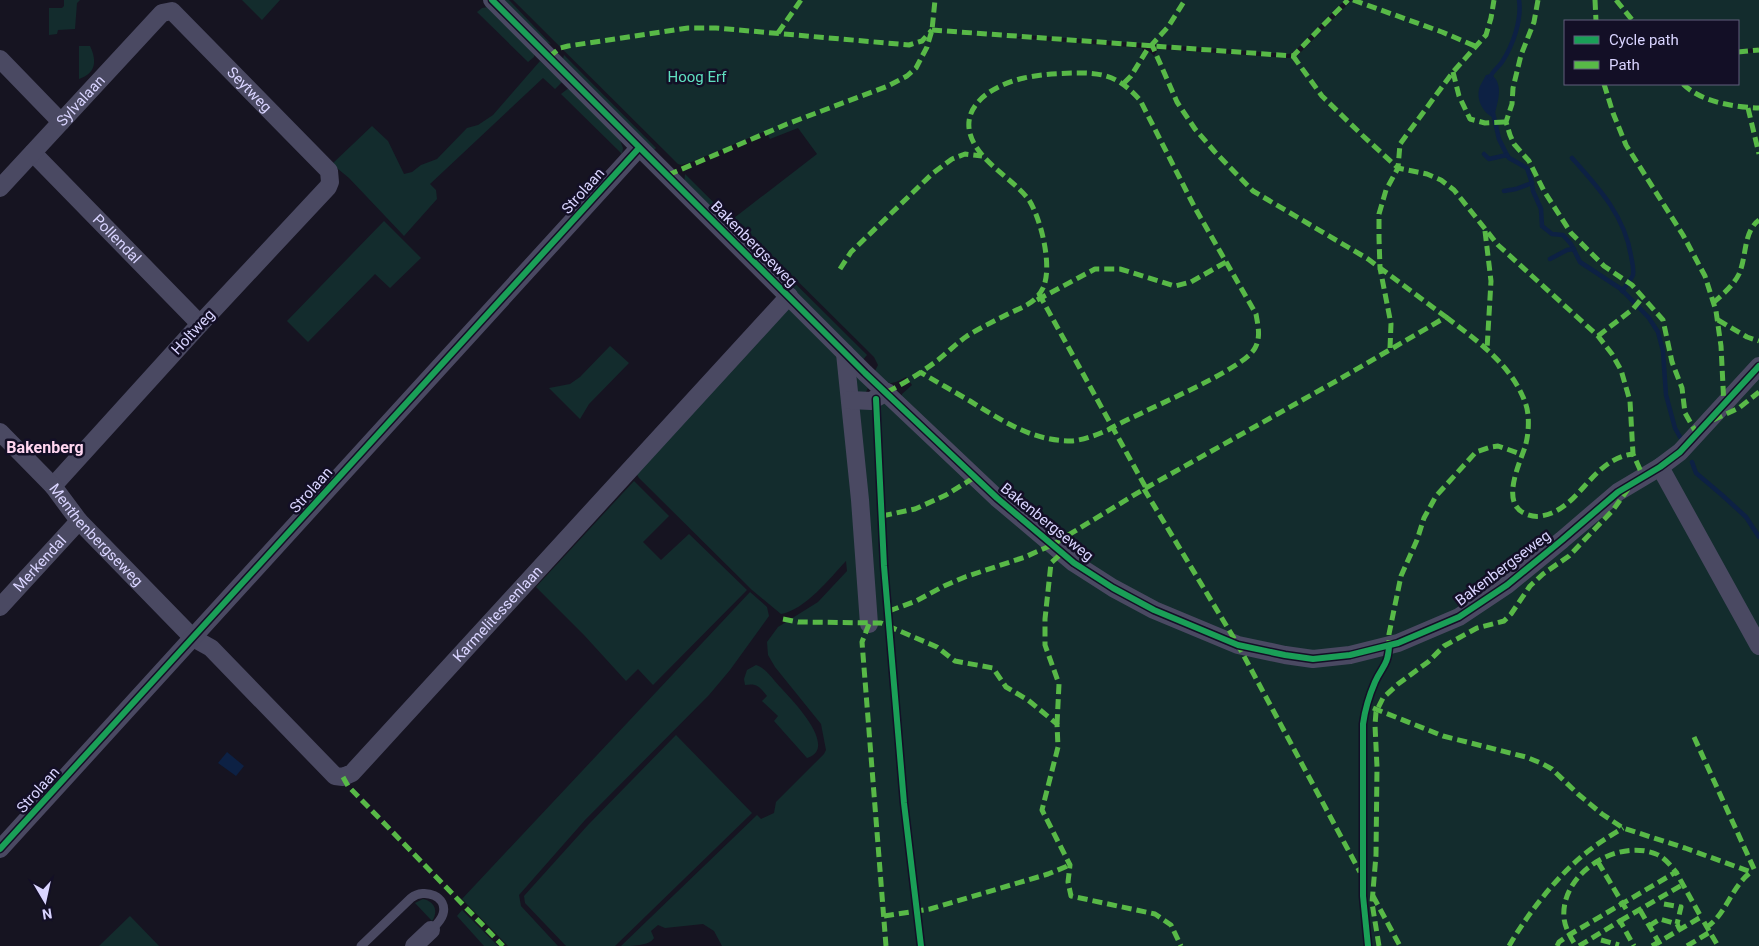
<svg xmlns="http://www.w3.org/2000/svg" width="1759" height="946" viewBox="0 0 1759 946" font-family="Roboto,sans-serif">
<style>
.green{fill:#132c2d}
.water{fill:#0d2144}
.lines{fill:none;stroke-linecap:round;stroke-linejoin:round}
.stream{stroke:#0d2144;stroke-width:4.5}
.service{stroke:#4a4962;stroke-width:9}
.minor{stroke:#4a4962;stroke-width:18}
.quiet{stroke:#58b947;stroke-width:5;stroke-dasharray:10 5;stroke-linecap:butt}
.cycleway-casing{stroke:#130f26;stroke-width:9}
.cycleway{stroke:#1a9f57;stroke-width:6}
.labels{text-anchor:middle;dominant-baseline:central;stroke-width:5;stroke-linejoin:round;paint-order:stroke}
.park-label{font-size:15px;fill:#5fe0c0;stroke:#130f26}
.street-label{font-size:15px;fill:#d9d4ff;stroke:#130f26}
.neighbourhood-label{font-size:16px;font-weight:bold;fill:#ffd6f0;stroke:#130f26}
</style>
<rect width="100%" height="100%" fill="#161421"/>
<g class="green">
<path d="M64 0H80L77 3 75 29 58 30 57 34 49 35V8H62L64 6Z"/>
<path d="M242 0H280L262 20Z"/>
<path d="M500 0H509L551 44 539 40Z"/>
<path d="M513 0H1345L1294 52 1289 54 1024 35 1016 38 1142 48 1144 52 1140 60H1143L1147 52H1150L1154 56 1158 49 1289 58 1297 56 1352 0H1759V47L1738 51V21H1565V84H1738V54L1759 52V946H722L714 931 703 924 665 928 658 925 651 931 654 938C649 946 632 946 621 946L757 815 761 819 774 813 776 802 824 754 826 750 821 724 775 667 768 655 767 642 778 627 818 602 847 571 846 561C830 578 805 610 781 614L752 590 639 478 636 473 791 306 841 355 848 398 902 399V394L912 385 906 377C890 386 887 385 874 373L878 365 874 357 734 218 817 154 798 128 770 139 766 131 689 163 681 165 678 164Z"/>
<path d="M488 7 535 53 534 57 528 62 477 12 482 8Z"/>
<path d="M79 46H90C97 61 96 73 79 79Z"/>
<path d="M564 55 656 148 652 152 562 62Z"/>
<path d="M540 61 562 82 555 89 543 78 430 184 436 190 437 199 404 236 349 178 332 164 372 126 388 141 404 174 412 172 421 165 437 159 467 128 478 125 493 115Z"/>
<path d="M570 87 618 135 623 148 622 154 561 94Z"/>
<path d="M685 174 867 355 862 361 684 184Z"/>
<path d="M384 221 421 258 390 288 375 274 308 342 287 321Z"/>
<path d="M610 346 629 363 589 404 580 419 549 388 570 384 580 377Z"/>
<path d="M852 369 869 386 866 392 854 395Z"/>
<path d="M634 481 669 516 643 542 661 560 689 534 747 590 653 685 638 669 626 681 584 635 536 587Z"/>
<path d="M750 592 767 607 769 616 730 670 709 695 585 820 519 895 521 906 558 946H508L462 899Z"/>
<path d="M756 665C766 668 774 681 782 689 793 701 839 748 807 758L774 721 778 716 762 701 767 696C760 687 757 683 745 685L744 679 747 670Z"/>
<path d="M676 735 752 813 615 946H566L525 903 524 896 588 825Z"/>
<path d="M423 899C434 901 439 911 432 921L415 903Z"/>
<path d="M462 910 498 946H484L457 916Z"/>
<path d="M130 916 159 946H99Z"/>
</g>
<g class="water">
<path d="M1491 74C1505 85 1497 103 1494 118 1483 113 1475 99 1480 86 1482 82 1484 79 1486 75Z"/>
<path d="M227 752 244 766 236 776 218 763Z"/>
</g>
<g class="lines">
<g class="stream">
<path d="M1490 78C1492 71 1498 68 1502 62 1513 45 1522 20 1519 0"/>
<path d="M1493 113 1499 139 1507 155 1509 158 1527 168 1532 183 1533 191 1541 209 1542 226 1552 234 1563 235 1571 244 1580 262 1621 289 1649 318 1658 332 1663 351 1666 395 1675 428 1680 437"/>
<path d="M1484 154 1489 159 1507 155"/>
<path d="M1572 158C1598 187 1625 216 1631 256 1632 262 1634 268 1633 275 1631 280 1626 286 1622 291"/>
<path d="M1504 191 1516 189 1532 183"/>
<path d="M1550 259 1567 250 1574 249"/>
<path d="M1692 462 1696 473 1722 495 1746 517 1759 537"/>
</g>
<path class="service" d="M361 946 411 898C425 887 448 897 443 914 441 921 436 925 431 930"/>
<g class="minor">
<path d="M492 0 865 373 997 498 1074 563 1113 588 1154 610 1238 645 1285 655 1313 659 1350 655 1398 643 1459 617 1507 585 1562 540 1618 492 1660 467 1680 452 1759 366"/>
<path d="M0 59 61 122"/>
<path id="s1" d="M33 153 200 324"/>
<path id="s2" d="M0 188 162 13 172 11 329 171 330 182 328 187 200 324 53 486"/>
<path d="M845 353 860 500 869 624"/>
<path d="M850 400 871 401 887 392"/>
<path id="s3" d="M0 432 53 486 79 521 193 638 211 648 335 776 343 777 352 773 789 296"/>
<path d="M1660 467 1759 646"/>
<path id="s4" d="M0 607 79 521"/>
<path d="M0 849 639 148"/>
<path d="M414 946 431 930"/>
</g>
<g class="quiet">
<path d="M1353 0 1442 32 1475 46"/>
<path d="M1538 0 1534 22 1521 55 1513 88 1512 104 1506 122 1510 135 1514 144 1529 161 1544 191 1571 233 1604 266 1632 285 1663 320 1672 362 1682 388 1685 413 1697 434"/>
<path d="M1595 0 1596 21"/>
<path d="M1616 0 1633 21"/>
<path d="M932 30 1293 56 1348 0"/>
<path d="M778 33 801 0"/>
<path d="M1738 52 1759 50"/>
<path d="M1293 56 1322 96 1362 135 1398 168 1427 174 1441 180 1454 190 1498 245 1598 336 1612 354 1621 370 1630 401 1633 454 1643 476"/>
<path d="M549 57 560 48 568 46 688 28H716L909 45 922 41 932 30"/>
<path d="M1453 72 1459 96 1470 119 1485 123 1506 122"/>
<path d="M1124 83 1131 76 1147 50 1168 27 1185 0"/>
<path d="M1604 84 1613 113 1626 145 1683 235 1705 276 1716 311 1721 346 1724 406"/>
<path d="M1683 84C1701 102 1734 107 1759 108"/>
<path d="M1748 108 1759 154"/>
<path d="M668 175 787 124 888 86 907 76 916 68 927 47 932 30 935 0"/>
<path d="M1485 231 1491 281 1487 349"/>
<path d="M840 269 851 252 932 174 952 159 965 154 982 156"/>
<path d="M1039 294 1146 488"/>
<path d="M1037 300 1095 269H1120L1175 286 1191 282 1226 262"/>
<path d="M1713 303C1723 294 1733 286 1739 274 1747 256 1743 232 1759 220"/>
<path d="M1446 317C1476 340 1511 364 1525 402 1530 414 1529 434 1525 447 1519 465 1500 504 1526 514 1531 516 1536 517 1541 516 1580 510 1591 459 1633 454"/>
<path d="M1718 320 1747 337 1759 341"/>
<path d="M1598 336 1633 309 1643 297"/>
<path d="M1390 348 1391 324 1380 268 1379 238V214L1386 190 1398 168 1400 144 1453 72 1486 35 1491 18 1494 0"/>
<path d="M887 392C905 383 922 372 938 360 948 352 957 343 967 336 980 328 994 321 1008 314 1022 307 1035 304 1043 288 1053 267 1041 219 1029 200 1019 186 995 170 983 156 948 116 984 87 1024 78 1042 74 1062 73 1081 73 1108 73 1122 80 1140 100L1195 208 1256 314C1258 326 1261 337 1255 348 1243 371 1136 413 1108 430 1096 435 1084 440 1071 441 1032 441 1001 420 970 401 953 391 937 382 920 372"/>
<path d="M1713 420 1739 408 1759 392"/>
<path d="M1144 489 1238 645 1360 872"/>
<path d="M882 516 915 509 946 495 975 477"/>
<path d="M889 611 916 601 944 586 965 577 1025 557 1052 545 1144 489 1338 380 1446 317 1368 259 1253 191 1215 152 1195 129 1177 102 1152 45"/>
<path d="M783 619 798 622 881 623 937 647 955 661 993 668 1006 687 1028 700 1057 724 1058 747 1042 810 1070 865 1068 882 1071 896 1155 914 1171 925 1181 946"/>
<path d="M869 624 862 642 886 946"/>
<path d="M1389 650V634L1401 576 1417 540 1424 518 1436 496 1476 452 1491 447 1498 446 1521 454"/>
<path d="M1373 708 1443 736 1526 757 1541 763 1552 769 1578 794 1602 814 1623 828 1685 848 1751 872C1731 887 1727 913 1707 927"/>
<path d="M1057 724 1059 684 1045 645V619L1051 563 1062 553"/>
<path d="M1694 737 1755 871"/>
<path d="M343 777 348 786 503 946"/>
<path d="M1598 862 1626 909"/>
<path d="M1373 896 1400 946"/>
<path d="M1664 904 1681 907 1677 924"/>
<path d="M1640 910 1661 946"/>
<path d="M884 916 930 909 1048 874 1070 865"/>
<path d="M1620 921 1682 885"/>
<path d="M1704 922 1718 946"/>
<path d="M1649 926 1660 919 1677 924 1680 930"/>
<path d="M1601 940 1619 945"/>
<path d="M1379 946 1372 903 1376 855 1377 767 1375 725 1376 712 1383 698 1398 684 1428 662 1444 646 1477 628 1504 621 1511 614 1530 586 1543 574 1569 556 1613 510 1628 489"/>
<path d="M1509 946C1528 913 1560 872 1591 849 1601 841 1612 835 1623 828"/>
<path d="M1557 946 1559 942 1569 935 1676 872C1671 866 1664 857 1656 854 1617 838 1560 874 1564 918 1565 928 1571 938 1576 946"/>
<path d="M1579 946 1620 921 1634 946"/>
<path d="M1652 946 1701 917 1676 872"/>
<path d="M1687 946 1710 932"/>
</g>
<g class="cycleway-casing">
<g id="cycleway">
<path d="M492 0 865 373 997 498 1074 563 1113 588 1154 610 1238 645 1285 655 1313 659 1350 655 1398 643 1459 617 1507 585 1562 540 1618 492 1660 467 1680 452 1759 366"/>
<path d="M876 399 884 566 904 803 921 946"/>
<path d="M0 849 639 148"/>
<path d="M1368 946 1363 896V724C1365 709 1369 696 1375 682 1382 666 1388 666 1389 646"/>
</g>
</g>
<use href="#cycleway" class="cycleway"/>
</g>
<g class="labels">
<g class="park-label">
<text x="697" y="77">Hoog Erf</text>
</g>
<g class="street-label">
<text stroke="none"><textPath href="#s2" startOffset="359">Seytweg</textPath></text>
<text stroke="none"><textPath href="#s2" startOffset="119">Sylvalaan</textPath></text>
<text transform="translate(583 191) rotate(-48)">Strolaan</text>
<text stroke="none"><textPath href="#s1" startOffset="120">Pollendal</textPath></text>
<text transform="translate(754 244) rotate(45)">Bakenbergseweg</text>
<text transform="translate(193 332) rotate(-47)">Holtweg</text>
<text transform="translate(311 490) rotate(-48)">Strolaan</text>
<text transform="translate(1047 522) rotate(39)">Bakenbergseweg</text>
<text stroke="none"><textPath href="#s3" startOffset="141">Menthenbergseweg</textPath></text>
<text stroke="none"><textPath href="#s4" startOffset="59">Merkendal</textPath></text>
<text transform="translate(1503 568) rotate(-37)">Bakenbergseweg</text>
<text stroke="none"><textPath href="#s3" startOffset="715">Karmelitessenlaan</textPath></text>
<text transform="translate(38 790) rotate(-48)">Strolaan</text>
</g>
<g class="neighbourhood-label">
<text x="45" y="447">Bakenberg</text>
</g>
</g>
<rect x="1564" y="20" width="175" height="65" fill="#130f26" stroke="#625e7d"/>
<rect x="1574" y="36" width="25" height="8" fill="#1a9f57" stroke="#625e7d"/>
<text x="1609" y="45" font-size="15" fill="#d9d4ff">Cycle path</text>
<rect x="1574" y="61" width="25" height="8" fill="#58b947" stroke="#625e7d"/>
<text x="1609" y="70" font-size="15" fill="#d9d4ff">Path</text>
<g transform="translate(45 901) rotate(171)" stroke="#130f26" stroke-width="4" paint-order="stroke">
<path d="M0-4L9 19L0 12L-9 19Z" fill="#d9d4ff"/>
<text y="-8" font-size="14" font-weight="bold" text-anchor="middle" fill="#d9d4ff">N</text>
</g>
</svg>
